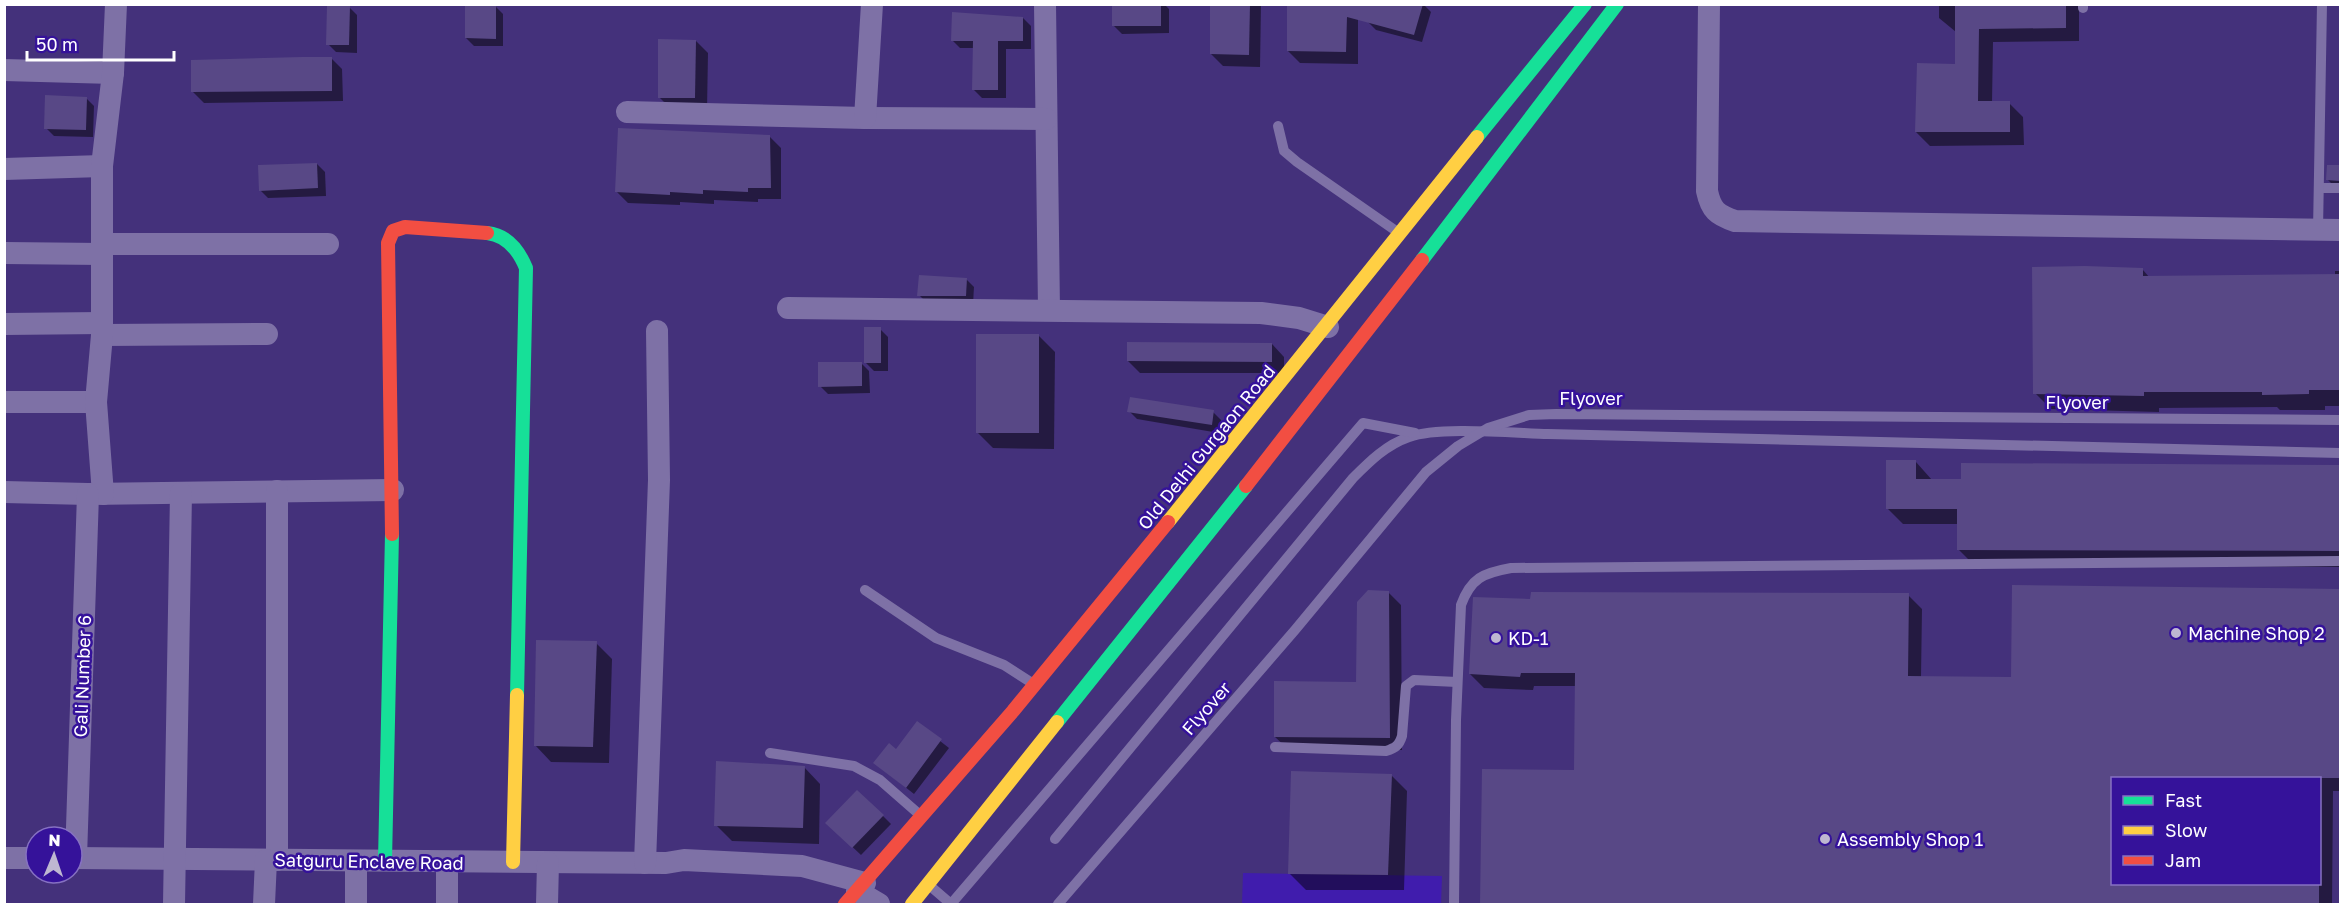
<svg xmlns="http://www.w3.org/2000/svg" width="2345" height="909" viewBox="0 0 2345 909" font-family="'Golos Text',sans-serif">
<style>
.green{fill:#401cad}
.shadow{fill:#0007;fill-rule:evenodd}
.building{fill:#584886}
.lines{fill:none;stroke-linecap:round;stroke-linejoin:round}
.lane{stroke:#7e71a6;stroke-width:10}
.street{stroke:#7e71a6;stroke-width:22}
.fast{stroke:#16e098;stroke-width:14}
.slow{stroke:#ffcf43;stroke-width:14}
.jam{stroke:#f24e42;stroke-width:14}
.lane-bridge{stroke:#7e71a6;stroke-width:10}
.poi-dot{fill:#beb7d1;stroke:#35129a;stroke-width:2}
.labels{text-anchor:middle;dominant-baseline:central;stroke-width:5;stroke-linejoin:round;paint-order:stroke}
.street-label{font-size:18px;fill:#fff;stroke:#35129a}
.poi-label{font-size:18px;fill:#fff;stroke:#35129a;text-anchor:start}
</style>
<rect width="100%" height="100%" fill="#44317b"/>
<path class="green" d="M1243 873 1442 876 1441 904H1242Z"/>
<g class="shadow">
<path d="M1113 4H1164L1169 9V33L1122 34 1114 26Z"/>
<path d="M1212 4H1261L1260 67 1223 66 1211 54Z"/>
<path d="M1358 4V64L1300 63 1288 51Z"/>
<path d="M1373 4H1423L1431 12 1422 42 1376 30 1368 22Z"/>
<path d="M1939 4H2079V41L1993 42 1992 103H2009L2023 117 2024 145 1930 146 1916 132 1956 66V32L1939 18Z"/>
<path d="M495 6 503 14V46H474L466 38Z"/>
<path d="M349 7 357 15V53L336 52 328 44Z"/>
<path d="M1023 18 1031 26V49H1006V98H982L974 90V48H960L952 40Z"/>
<path d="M696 41 708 53 707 110 671 109 659 97Z"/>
<path d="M331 58 342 69 343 101 204 103 192 91Z"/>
<path d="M86 98 94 106 93 137 54 136 46 128Z"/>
<path d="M770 137 781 148V199H758V202L714 200V204L680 202V205L628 203 617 192Z"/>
<path d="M317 164 325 172 326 196 268 198 260 190Z"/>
<path d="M2328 167H2340V192L2328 180Z"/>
<path d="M2143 270 2150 278 2335 275V271H2340V406H2325V410H2280L2277 407 2159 408V412L2051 409 2035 393Z"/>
<path d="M966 279 974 287 973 304 927 303 919 295Z"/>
<path d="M880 329 888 337V371H874L866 363Z"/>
<path d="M1039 336 1055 352 1054 449 993 448 977 432Z"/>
<path d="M1272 344 1284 357V373H1140L1128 361Z"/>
<path d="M861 363 869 371 870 393 828 394 820 386Z"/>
<path d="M1129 411 1213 412 1221 420 1219 433 1137 419Z"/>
<path d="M1916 462 1932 480H1963V465L2340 466V567L1974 565 1958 549V524H1903L1887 508Z"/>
<path d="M2013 586 2340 590V791H2333L2332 904H1482L1483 771 1576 772 1577 686H1534L1533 690 1484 688 1470 674 1532 601 1908 595 1922 609 1921 677 2012 679ZM2112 778H2320V884H2112Z"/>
<path d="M1388 592 1401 605 1402 750 1288 749 1275 737 1357 684Z"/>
<path d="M596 643 612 659 609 763 551 762 535 745Z"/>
<path d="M917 723 949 748 914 794 875 763 897 751Z"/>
<path d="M804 767 820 784 819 844 732 841 716 825Z"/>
<path d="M1391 775 1407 791 1404 890H1306L1289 873Z"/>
<path d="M883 816 891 824 861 855 827 823Z"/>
</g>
<g class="building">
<path d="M465 4H496V39L465 38Z"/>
<rect x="1112" y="4" width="49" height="22"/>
<path d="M1210 4H1250L1249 55 1210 54Z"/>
<path d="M1287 4H1423L1414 35 1347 17 1346 52 1287 51Z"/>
<path d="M1955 4H2066V28L1979 29 1978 101H2010V132H1915L1917 63 1955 64Z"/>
<path d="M327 6H350L349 45H326Z"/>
<path d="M952 12 1023 17V41H998V90H972L973 41H951Z"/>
<path d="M658 39 696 40 695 98H658Z"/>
<path d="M302 57H332V91L191 92V60Z"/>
<path d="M45 95 87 97 86 130 44 129Z"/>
<path d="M618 128 770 135 771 188H748V192L703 190V194L670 192V195L615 192Z"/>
<path d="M317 163 318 188 259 191 258 165Z"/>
<path d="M2327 165H2340V181L2326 180Z"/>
<path d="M2085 266 2143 268V276L2340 274V390H2309V394L2262 395V392H2144V396L2033 394 2032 267Z"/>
<path d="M919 275 967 278 966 296H917Z"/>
<rect x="864" y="327" width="17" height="36"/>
<rect x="976" y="334" width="63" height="99"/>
<path d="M1127 342 1272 343V362L1127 361Z"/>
<path d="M818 362H862V386L818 387Z"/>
<path d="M1130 397 1214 410 1212 425 1127 412Z"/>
<path d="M1886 460H1916V479H1961V463L2340 465V551L1957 550V509H1886Z"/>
<path d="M2012 585 2340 589V778H2112V884H2319V904H1480L1482 769 1574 770 1575 673H1521L1520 677 1469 674 1473 597 1530 599 1531 592 1909 593 1908 676 2011 677Z"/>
<path d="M1368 590 1389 591 1390 738 1274 737V681L1356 682 1357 602Z"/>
<path d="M536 640 597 641 593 747 534 746Z"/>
<path d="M917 721 942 739 906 788 873 763 889 743 896 749Z"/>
<path d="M716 761 805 766 803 828 714 826Z"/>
<path d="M1291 771 1392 774 1388 875 1288 874Z"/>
<path d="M857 790 884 815 852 848 825 823Z"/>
</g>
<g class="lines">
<g class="lane">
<path d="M2083 4V8"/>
<path d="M1278 126 1284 151 1297 162 1399 233"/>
<path d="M2319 188H2340"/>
<path d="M2318 230 2322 4"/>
<path d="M865 590 936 638 1004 665 1032 683"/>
<path d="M1275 747 1386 751C1395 748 1399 746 1402 736L1406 686 1414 680 1457 682"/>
<path d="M770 753 854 766 880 780 920 815"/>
<path d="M1055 839 1353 478C1370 461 1386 445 1409 437 1438 426 1514 433 1548 434L2340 453"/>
<path d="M929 885 951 904"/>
<path d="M951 904 1363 423 1415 433"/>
<path d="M1454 904 1456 720 1461 605C1471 578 1483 573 1511 568L2340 561"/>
</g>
<g class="street">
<path d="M1045 4 1049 310"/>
<path d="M1709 4 1707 191C1711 210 1717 215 1735 221L2340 230"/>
<path d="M4 70 113 73"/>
<path d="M627 112 865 118 1046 119"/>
<path d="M865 118 872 4"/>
<path d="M4 169 102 166"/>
<path d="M102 244H328"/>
<path d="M4 253 102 254"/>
<path d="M788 308 1261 313 1299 318 1328 327"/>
<path d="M4 324 102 323"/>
<path d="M102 335 267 334"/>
<path d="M4 402H96"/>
<path d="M4 492 88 494 393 490"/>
<path d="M103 494 96 402 102 335V166L113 73 116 4"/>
<path d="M4 858H36"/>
<path d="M72 858 666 863 684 860 802 866 865 883"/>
<path d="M76 858 88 494"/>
<path d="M277 860V491"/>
<path d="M447 862V904"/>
<path d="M645 863 659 480 657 331"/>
<path d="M857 891 879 904"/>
<path d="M174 904 181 493"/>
<path d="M264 904 266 860"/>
<path d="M356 904V861"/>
<path d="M547 904 548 863"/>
</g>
<g class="fast">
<path d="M1477 137 1585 4"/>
<path d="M487 233C507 235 519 251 526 268L517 695"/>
<path d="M1422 260 1617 4"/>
<path d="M1057 722 1246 486"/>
<path d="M385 861 392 534"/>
</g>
<g class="slow">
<path d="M1168 522 1477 137"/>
<path d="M513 862 517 695"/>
<path d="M912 904 1057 722"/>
</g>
<g class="jam">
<path d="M1246 486 1422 260"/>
<path d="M392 534 388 243 393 231 405 227 487 233"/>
<path d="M845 904 1013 711 1168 522"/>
</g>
<path class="lane-bridge" d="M1058 904 1295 630 1426 472 1458 446 1488 428 1529 415 1556 414 2340 420"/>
</g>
<g class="poi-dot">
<circle cx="2176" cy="633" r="6"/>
<circle cx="1496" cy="638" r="6"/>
<circle cx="1825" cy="839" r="6"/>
</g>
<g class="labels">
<g class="street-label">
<text x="1591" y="398">Flyover</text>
<text x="2077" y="402">Flyover</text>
<text transform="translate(1206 447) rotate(-51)">Old Delhi Gurgaon Road</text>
<text transform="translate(82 676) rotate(-88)">Gali Number 6</text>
<text transform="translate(1206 708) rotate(-49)">Flyover</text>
<text transform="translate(369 861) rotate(1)">Satguru Enclave Road</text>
</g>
<g class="poi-label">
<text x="2188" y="633">Machine Shop 2</text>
<text x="1508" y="638">KD-1</text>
<text x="1837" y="839">Assembly Shop 1</text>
</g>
</g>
<rect width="2345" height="909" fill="none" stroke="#ffffff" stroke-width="12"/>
<rect x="2111" y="777" width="210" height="108" fill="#35129a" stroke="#8671c2" stroke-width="1.5"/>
<rect x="2123" y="796" width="30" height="9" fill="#16e098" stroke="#8671c2" stroke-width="1.5"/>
<text x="2165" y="807" font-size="18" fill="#ffffff">Fast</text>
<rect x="2123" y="826" width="30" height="9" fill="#ffcf43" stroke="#8671c2" stroke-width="1.5"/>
<text x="2165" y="837" font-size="18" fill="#ffffff">Slow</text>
<rect x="2123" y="856" width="30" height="9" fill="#f24e42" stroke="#8671c2" stroke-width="1.5"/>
<text x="2165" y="867" font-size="18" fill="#ffffff">Jam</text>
<g transform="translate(54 855) rotate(2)"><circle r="28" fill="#35129a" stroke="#8671c2" stroke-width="1.5"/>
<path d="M0-4.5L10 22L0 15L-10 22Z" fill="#beb7d1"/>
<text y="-9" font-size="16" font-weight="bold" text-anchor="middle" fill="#ffffff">N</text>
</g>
<path d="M27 51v9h147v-9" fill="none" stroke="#ffffff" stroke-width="3"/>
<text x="36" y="51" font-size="18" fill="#ffffff" stroke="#35129a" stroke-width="4.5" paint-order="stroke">50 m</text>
</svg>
